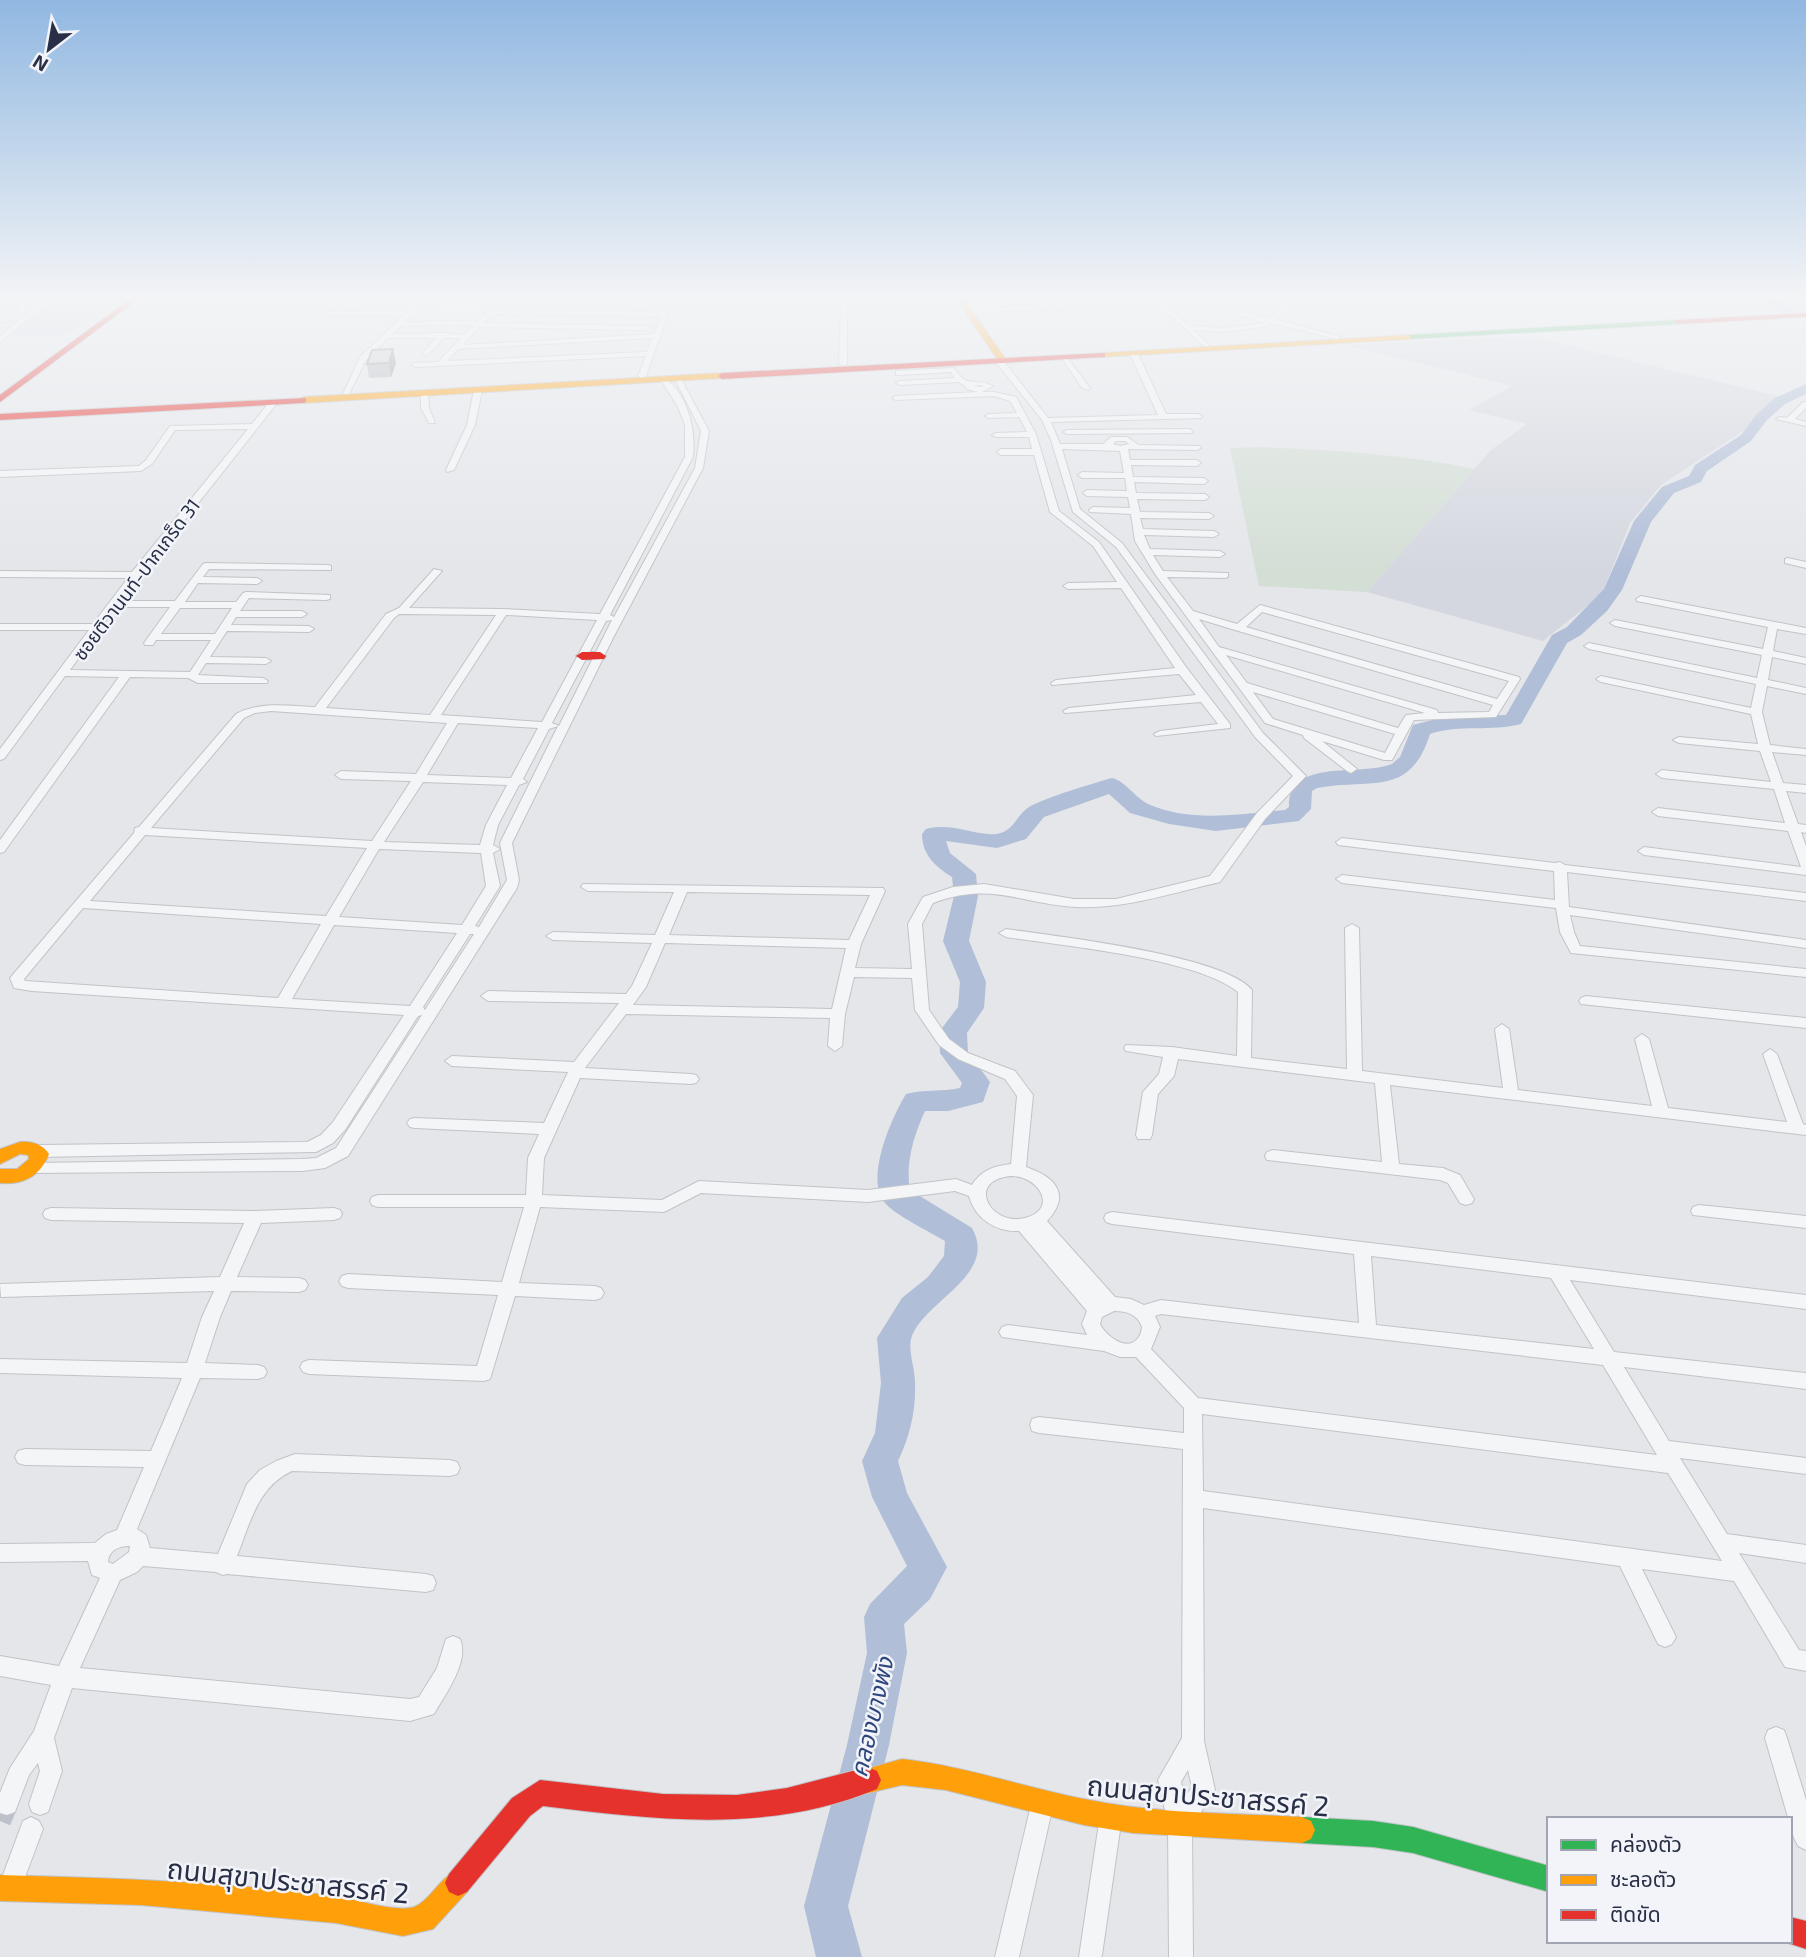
<svg xmlns="http://www.w3.org/2000/svg" width="1806" height="1957" viewBox="0 0 1806 1957" font-family="'Exo 2','Noto Sans Thai',sans-serif">
<style>
.built{fill:#d4d7df}
.green{fill:#d3ded5}
.lines{fill:none;stroke-linecap:round;stroke-linejoin:round}
.river{fill:#b0bed7;fill-rule:evenodd}
.street-tunnel{stroke:#bec1c9;stroke-width:22;stroke-dasharray:22 10;stroke-linecap:butt}
.street-casing{stroke:#c1c3c8;stroke-width:2}
.fast-casing{stroke:#c1c3c8;stroke-width:2}
.slow-casing{stroke:#c1c3c8;stroke-width:2}
.jam-casing{stroke:#c1c3c8;stroke-width:2}
.street{fill:#f4f5f7;fill-rule:evenodd}
.fast{fill:#30b455;fill-rule:evenodd}
.slow{fill:#ff9f0a;fill-rule:evenodd}
.jam{fill:#e5322d;fill-rule:evenodd}
.wall{fill:#afb0b5}
.shaded-wall{fill:#8e9093}
.building{fill:#cbcdd2;stroke:#8e9093;stroke-width:2}
.labels{text-anchor:middle;dominant-baseline:central;stroke-width:5;stroke-linejoin:round;paint-order:stroke}
.far-street-label{font-size:19px;fill:#282f46;stroke:#f2f4f9}
.water-label{font-size:24px;font-style:italic;fill:#2e477e;stroke:#f2f4f9}
.near-street-label{font-size:28px;fill:#282f46;stroke:#f2f4f9}
</style>
<rect width="100%" height="100%" fill="#e4e6ea"/>
<g class="built">
<path d="M58 297H121L69 334 56 337 11 335Z"/>
<path d="M1530 336 1782 397 1746 429 1661 485 1630 523 1602 594 1543 641 1367 592 1491 450 1527 424 1469 410 1512 386 1347 345Z"/>
</g>
<path class="green" d="M1258 447C1330 450 1403 454 1474 469L1367 592 1259 586 1230 448Z"/>
<g class="lines">
<g class="river">
<path d="M1756 297H1773L1794 309 1793 312H1783Z"/>
<path d="M1806 384V394L1785 404 1767 420 1751 441 1707 471 1701 482 1674 493 1651 522 1622 590 1607 611 1581 635 1567 643 1521 724C1492 732 1459 724 1430 734 1410 798 1371 778 1317 788L1312 791 1311 809 1299 821 1216 831 1169 824 1130 813 1109 794 1044 817 1026 839 997 848 946 841 950 853 976 874 978 896 969 941 986 982 984 1008 967 1033 968 1052 990 1082 983 1102 948 1111H925C914 1135 905 1163 910 1190L972 1228C999 1276 922 1301 911 1339 908 1351 915 1369 915 1382 916 1411 910 1436 898 1461L907 1493 947 1567 930 1599 904 1624 907 1653 889 1745 848 1906 862 1957H816L804 1906 847 1745 867 1653 864 1617 870 1604 907 1566 872 1497 862 1461 875 1433 881 1383 877 1338 902 1298 928 1277 944 1256 945 1241C930 1232 895 1215 885 1203 864 1179 892 1117 906 1094 924 1089 942 1092 960 1088L962 1083 940 1053 939 1032 958 1007 960 982 943 941 954 896 952 877C936 867 922 855 922 834L926 829C952 822 975 836 996 834 1014 832 1016 815 1029 807 1044 798 1094 783 1112 778 1127 782 1134 797 1148 804 1190 823 1240 814 1285 810L1289 807C1288 757 1360 777 1392 764L1400 757 1413 725 1444 717 1506 715 1552 635 1567 627 1604 589 1634 521 1662 487 1689 476 1695 465 1741 435 1757 414 1775 398Z"/>
</g>
<path class="street-tunnel" d="M0 1821 7 1804"/>
<g class="street-casing">
<g id="street">
<path d="M24 297 42 300 41 308 0 342V336L35 307 36 302Z"/>
<path d="M452 297 453 299 450 301 420 302 416 310 483 308 486 310 483 312 413 314 405 322 472 321 475 323 490 310 665 312 668 314 646 376 642 378 638 376 646 356 416 367 412 365 413 363 438 362 461 338H444L426 356 422 354 436 338H388L366 360 349 394H343L360 357 404 315H328L326 312 408 311 414 304 413 302 338 303 336 300ZM492 314 661 316 654 334 463 345 479 327 648 330 652 328 648 326 483 323ZM474 325 464 335 443 333 393 334 401 326ZM652 338 647 352 447 361 458 349Z"/>
<path d="M841 297H847V364L843 366 839 364Z"/>
<path d="M1162 297H1206L1162 302 1189 326 1225 328 1264 323 1232 312 1259 297H1268L1241 311 1267 318 1302 297H1311L1274 319 1341 337 1337 339 1271 323 1268 326 1225 332 1193 330 1209 345 1205 347 1156 302 958 314 955 312 958 310Z"/>
<path d="M0 298 24 301 26 309 19 315H15L20 308 19 304 0 302Z"/>
<path d="M0 318 13 320 0 322Z"/>
<path d="M1134 352 1138 354 1166 414H1198L1202 416 1201 418 1051 422 1060 444H1103L1111 437H1127L1139 445 1200 446 1201 448 1197 450 1128 449 1130 460H1197L1201 463 1197 466 1131 465 1133 477 1204 478 1208 481 1204 484 1134 482 1136 493 1205 494 1209 497 1205 500 1137 499 1140 512 1209 513 1214 516 1209 519 1140 518 1143 529 1214 531 1219 534 1214 537 1144 535 1150 549 1220 551 1225 554 1220 557 1153 555 1163 571 1228 573V577L1225 578 1167 577 1193 611 1237 624 1260 605 1519 677 1520 679 1496 717 1414 720 1392 760H1384L1322 741 1357 769 1351 773 1347 771 1304 738 1303 735 1265 723 1155 574 1135 541 1131 514 1090 512 1089 510 1093 507 1130 508 1128 497 1087 496 1083 493 1087 490 1127 491 1125 478H1082L1078 475 1082 472 1124 473 1120 451 1062 449 1080 509 1122 543 1263 733 1306 776 1265 819 1220 882C1172 893 1125 909 1077 907 1020 904 992 881 933 903L922 924 929 1010 949 1039 968 1053 1015 1071 1033 1095 1026 1167C1055 1177 1072 1194 1047 1221L1115 1297 1131 1299 1144 1305 1161 1300 1359 1323 1354 1254 1112 1224 1106 1222 1104 1218 1106 1214 1112 1212 1806 1295V1309L1570 1280 1614 1352 1806 1373V1389L1624 1367 1669 1441 1806 1458V1474L1680 1458 1727 1534 1806 1545V1563L1739 1553 1799 1650 1806 1651V1671L1785 1667 1734 1581 1642 1569 1676 1637 1672 1644 1665 1647 1658 1644 1620 1566 1203 1508 1204 1741 1215 1790 1192 1826 1193 1957H1169L1168 1823 1158 1780 1182 1738 1183 1449 1039 1433 1032 1431 1030 1425 1032 1419 1039 1417 1184 1433V1408L1136 1357H1120L1104 1351 1002 1337 999 1332 1002 1327 1008 1325 1087 1335 1082 1324 1087 1311 1019 1231C996 1232 975 1219 969 1196L955 1191 868 1202 701 1193 664 1212 540 1207 519 1283 595 1286 601 1288 604 1293 601 1298 595 1300 515 1296 490 1379 484 1381 309 1374 303 1372 300 1367 303 1362 309 1360 477 1366 498 1295 348 1288 342 1286 339 1281 342 1276 348 1274 502 1282 524 1207H378L372 1205 370 1201 372 1197 378 1195H526L528 1158 539 1134 415 1128 410 1127 407 1123 410 1119 415 1118 544 1123 568 1072 452 1066 445 1061 452 1056 574 1062 619 1003 488 1001 481 996 488 991 626 994 632 986 652 943 553 940 546 936 553 932 655 935 674 892 588 891 581 887 583 884 883 888 885 891 861 944 855 968 912 969 908 924 923 897 953 887 984 884 1074 899H1116L1210 876 1257 813 1293 776 1255 737 1116 547 1073 512 1051 440 1042 420 995 361 1002 359 1048 418 1158 415 1130 354ZM1116 441H1125L1129 444 1120 446 1113 444ZM1262 612 1509 681 1497 699 1246 627ZM1199 619 1235 630 1493 705 1489 712 1438 713 1437 710 1219 647ZM1226 655 1425 713 1406 715 1398 728 1247 683ZM1253 692 1395 734 1385 753 1273 719ZM687 892 870 895 849 940 669 935ZM665 943 846 948 832 1009 633 1005 646 987ZM854 977 912 978 915 1010 939 1045 958 1059 1005 1079 1017 1096 1011 1164C994 1166 981 1170 972 1185L956 1179 868 1190 699 1181 662 1200 542 1195 544 1158 580 1078 691 1084 696 1083 699 1079 696 1075 691 1074 585 1068 626 1014 830 1018 828 1046 835 1051 842 1046 845 1014ZM1011 1176C1039 1176 1059 1209 1025 1218 990 1227 965 1180 1011 1176ZM1371 1256 1551 1278 1594 1349 1376 1325ZM1114 1311C1127 1311 1137 1314 1142 1327 1141 1331 1141 1335 1138 1338 1127 1353 1105 1335 1100 1324L1102 1317ZM1161 1314 1603 1365 1657 1455 1198 1398 1151 1349 1160 1327 1155 1316ZM1202 1414 1668 1473 1722 1561 1203 1491ZM1188 1770 1192 1787 1185 1797 1181 1782Z"/>
<path d="M1065 355 1090 388 1089 390 1082 388 1061 357Z"/>
<path d="M953 368C957 371 960 377 965 380 974 384 983 380 993 386L982 392H994L1016 397 1036 434 1059 511 1099 542 1186 667 1230 724V728L1156 736 1154 734 1160 731 1218 724 1201 702 1065 713 1063 711 1069 708 1196 695 1179 674 1052 685 1051 683 1056 680 1175 668 1121 588 1068 589 1063 586 1068 583 1117 582 1093 546 1050 512 1034 455H1001L997 452 1001 449H1032L1029 437H996L992 435 996 433 1027 432 1019 417 989 418 985 416 989 414 1017 413 1010 401 994 396 896 400 892 398 896 396 978 392 967 389 964 385 958 382 900 385 896 383 900 381 954 378 951 372 899 375H896V371ZM981 385 984 387 972 386Z"/>
<path d="M674 377 681 379 709 431 703 468 613 638 512 843 519 880 517 888 348 1156 325 1168 302 1171 27 1173 25 1169 27 1165 33 1163 302 1159 316 1158 336 1148 422 1015 418 1016 345 1130 333 1143 316 1152 38 1157 32 1155 30 1151 32 1147 38 1145 307 1142 321 1135 333 1122 404 1015 32 991 14 988 10 978 134 833 135 828 139 827 236 714C261 701 288 706 315 707L386 614 399 608 434 569 442 571 409 608 503 609 600 614 685 457V425L678 407 661 380 665 378C688 395 696 430 693 457L610 615 614 617 695 468 701 431ZM399 614 496 615 430 715 326 708 394 618ZM506 615 597 620 542 722 441 715ZM612 620 559 726 552 723 606 621ZM271 711 447 723 416 774 341 771 335 775 341 779 411 781 372 841 151 828 244 718 255 713ZM458 723 538 728 511 778 427 775ZM558 726 500 843 507 880 479 927 475 926 500 886 493 853 500 849 493 845 498 825 519 785 527 782 523 779 549 729ZM423 782 507 785 486 825 480 845 384 842ZM145 835 367 848 326 916 90 901ZM379 849 481 853 486 886 462 925 339 917ZM83 908 321 924 278 998 25 981 24 979ZM334 925 457 933 410 1006 292 999ZM470 934H474L425 1010 423 1007Z"/>
<path d="M478 388 482 390 475 425 454 470 447 472 446 470 467 425 474 390Z"/>
<path d="M421 391 428 393 429 408 435 423H429L421 408Z"/>
<path d="M271 400 278 402 121 601H175L203 564 206 563 328 565 331 566V570L209 569 203 577 257 578 262 581 257 584 198 583 185 602H236L243 593 246 592 330 595V599L326 600 249 598 240 611H302L307 614 302 617H236L231 625 309 626 314 629 309 632 227 631 210 657 266 658 271 661 266 664 206 663 198 675 263 678 268 681 267 683H198L188 678 130 677 4 852 0 853V840L119 677 65 676 4 759 0 760V749L89 630H0V624H93L128 578 0 577V571L132 572 248 429 175 430 152 464 141 471 0 477V471L139 466 146 460 170 426 252 424ZM116 607H170L144 643 145 645H153L156 640H211L190 672 70 670ZM180 608H232L215 634H161Z"/>
<path d="M1803 402H1806V408L1795 419 1806 422V426L1776 419 1780 417 1787 418Z"/>
<path d="M1189 429 1193 431 1192 433 1067 434 1063 432 1067 430Z"/>
<path d="M1788 558 1806 562V568L1785 563V559Z"/>
<path d="M1641 596 1806 628V634L1777 629 1773 651 1806 658V664L1772 657 1768 680 1806 688V694L1767 686 1762 712 1770 745 1806 749V755L1772 752 1783 783 1806 785V793L1786 791 1798 824 1806 825V833L1801 832 1806 846V875L1644 855 1638 851 1644 847 1801 867 1788 831 1658 816 1652 812 1658 808 1785 823 1774 789 1662 778 1656 774 1662 770 1771 782 1760 751 1679 743 1673 740 1679 737 1758 744 1751 714 1601 682 1596 679 1601 676 1751 708 1756 684 1589 649 1584 646 1589 643 1757 678 1762 655 1615 626 1610 623 1615 620 1763 649 1768 627 1637 601 1636 599Z"/>
<path d="M1342 838 1555 863 1560 862 1565 865 1806 893V901L1567 872 1569 907 1806 940V948L1570 915 1574 932 1580 946 1806 969V977L1571 953 1560 932 1556 908 1342 883 1336 879 1342 875 1555 900 1554 871 1338 845 1336 842Z"/>
<path d="M1352 924 1359 928 1362 1071 1503 1088 1495 1029 1502 1024 1509 1029 1518 1090 1652 1106 1635 1039 1642 1034 1649 1039 1668 1108 1787 1122 1763 1054 1770 1049 1777 1054 1803 1124 1806 1125V1135L1390 1085 1399 1164 1443 1168 1460 1175 1474 1199 1472 1203 1466 1205 1460 1203 1448 1183 1440 1180 1267 1160 1265 1156 1267 1152 1273 1150 1382 1162 1375 1083 1178 1059 1174 1076 1158 1094 1152 1135 1150 1139H1138L1136 1135 1143 1092 1159 1074 1163 1057 1126 1051 1124 1048 1126 1045 1172 1047 1237 1056 1238 992C1196 958 1063 946 1006 937L999 933 1006 929C1055 936 1224 955 1252 990L1251 1058 1347 1069 1345 928Z"/>
<path d="M1586 996 1806 1018V1028L1581 1004 1579 1001 1581 998Z"/>
<path d="M1699 1205 1806 1216V1228L1693 1215 1691 1211 1693 1207Z"/>
<path d="M51 1208 255 1211 334 1208 340 1210 342 1214 340 1218 334 1220 261 1223 237 1277 299 1278 305 1280 308 1285 305 1290 299 1292 231 1291 220 1317 205 1363 258 1365 264 1367 267 1372 264 1377 258 1379 200 1378 137 1529 146 1535 150 1548 218 1554 247 1484 260 1470 276 1461 295 1454 450 1460 457 1462 460 1468 457 1474 450 1476 292 1471C257 1487 250 1524 237 1556L426 1574 433 1576 436 1583 433 1590 426 1592 227 1574 223 1575 216 1572 143 1566 137 1572 120 1580 80 1668 410 1699 419 1697 437 1668 446 1639 453 1636 460 1639C470 1661 445 1695 434 1714L410 1721 72 1688 54 1738 62 1771 48 1812 40 1815 32 1812 29 1804 40 1771 38 1763 29 1775 15 1812 7 1815 0 1813V1793L10 1768 34 1731 51 1685 0 1676V1656L59 1666 100 1578 92 1575 88 1561 0 1562V1544L95 1543 106 1534 117 1530 144 1467 25 1465 18 1463 15 1457 18 1451 25 1449 151 1451 182 1378 0 1373V1359L187 1363 202 1317 214 1291 1 1297 0 1284 220 1277 244 1223 51 1220 45 1218 43 1214 45 1210ZM130 1546 129 1552 113 1564 108 1562C109 1550 119 1546 130 1546Z"/>
<path d="M1776 1727 1784 1730 1787 1738 1806 1800V1850L1798 1846 1794 1838 1765 1738 1768 1730Z"/>
<path d="M1043 1790 1051 1793 1054 1801 1019 1957H995L1032 1801 1035 1793Z"/>
<path d="M1111 1805 1119 1808 1122 1816 1102 1955 1101 1957H1079L1100 1816 1103 1808Z"/>
<path d="M31 1817 39 1821 43 1829 18 1896 10 1900 2 1896 0 1883 23 1821Z"/>
</g>
</g>
<g class="fast-casing">
<g id="fast">
<path d="M1678 320 1681 324 1409 339 1405 337 1409 335Z"/>
<path d="M1302 1817 1373 1821 1413 1827 1549 1866V1892L1413 1853 1373 1847 1302 1843 1293 1839 1289 1830 1293 1821Z"/>
</g>
</g>
<g class="slow-casing">
<g id="slow">
<path d="M955 297H962L1007 361 1006 363H1000Z"/>
<path d="M1409 335 1412 339 1102 357 1098 355 1102 353Z"/>
<path d="M722 373 726 376 725 378 303 403 299 400 303 397Z"/>
<path d="M20 1142C30 1141 43 1144 49 1154 40 1176 24 1185 0 1183V1169H17L29 1159 28 1155 20 1154 0 1164V1149Z"/>
<path d="M902 1759C964 1766 1023 1787 1084 1799 1155 1814 1230 1813 1302 1817L1311 1821 1315 1830 1311 1839 1302 1843 1133 1833 1084 1825 946 1790 902 1785 868 1793 859 1789 855 1780 859 1771Z"/>
<path d="M458 1870 467 1874 471 1883 467 1892 433 1929 403 1936 336 1923 141 1905 0 1901V1875C112 1878 224 1882 335 1896 356 1899 395 1913 414 1907 429 1902 440 1877 458 1870Z"/>
</g>
</g>
<g class="jam-casing">
<g id="jam">
<path d="M133 297H141L0 402V395Z"/>
<path d="M1806 313V317L1678 324 1674 322 1678 320Z"/>
<path d="M1102 353H1105V357L722 379 718 376 722 373Z"/>
<path d="M306 398V402L303 403 0 420V414Z"/>
<path d="M600 652 606 656 604 659 582 660 576 656 582 652Z"/>
<path d="M868 1767 877 1771 881 1780 877 1789C769 1834 656 1820 543 1806L530 1816 467 1892 458 1896 449 1892 445 1883 449 1874 512 1798 540 1780 663 1794 737 1795 787 1788Z"/>
<path d="M1790 1917 1806 1921V1949L1782 1941H1790Z"/>
</g>
</g>
<use href="#street" class="street"/>
<use href="#fast" class="fast"/>
<use href="#slow" class="slow"/>
<use href="#jam" class="jam"/>
</g>
<path class="wall" d="M396 363 391 377 369 378 367 364Z"/>
<path class="shaded-wall" d="M393 349 396 363 391 377 389 363Z"/>
<path class="building" d="M393 349 389 363 367 364 372 350Z"/>
<linearGradient id="sky" x2="0" y2="1"><stop stop-color="#91b8e1"/><stop offset="0.52" stop-color="#f3f4f6"/><stop offset="1" stop-color="#f3f4f6" stop-opacity="0"/></linearGradient>
<rect width="1806" height="571" fill="url(#sky)"/>
<g class="labels">
<g class="far-street-label">
<text transform="translate(136 579) rotate(-53)">ซอยติวานนท์-ปากเกร็ด 31</text>
</g>
<g class="water-label">
<text transform="translate(871 1717) rotate(-77)">คลองบางพัง</text>
</g>
<g class="near-street-label">
<text transform="translate(1208 1795) rotate(5)">ถนนสุขาประชาสรรค์ 2</text>
<text transform="translate(288 1880) rotate(6)">ถนนสุขาประชาสรรค์ 2</text>
</g>
</g>
<rect x="1547" y="1817" width="245" height="126" fill="#f2f4f9" stroke="#a1a5b1" stroke-width="2"/>
<rect x="1561" y="1840" width="35" height="10" fill="#30b455" stroke="#a1a5b1" stroke-width="2"/>
<text x="1610" y="1852" font-size="21" fill="#282f46">คล่องตัว</text>
<rect x="1561" y="1875" width="35" height="10" fill="#ff9f0a" stroke="#a1a5b1" stroke-width="2"/>
<text x="1610" y="1887" font-size="21" fill="#282f46">ชะลอตัว</text>
<rect x="1561" y="1910" width="35" height="10" fill="#e5322d" stroke="#a1a5b1" stroke-width="2"/>
<text x="1610" y="1922" font-size="21" fill="#282f46">ติดขัด</text>
<g transform="translate(49 49) rotate(211)" stroke="#f2f4f9" stroke-width="5" paint-order="stroke">
<path d="M0-5L12 26L0 18L-12 26Z" fill="#282f46"/>
<text y="-10" font-size="19" font-weight="bold" text-anchor="middle" fill="#282f46">N</text>
</g>
</svg>
